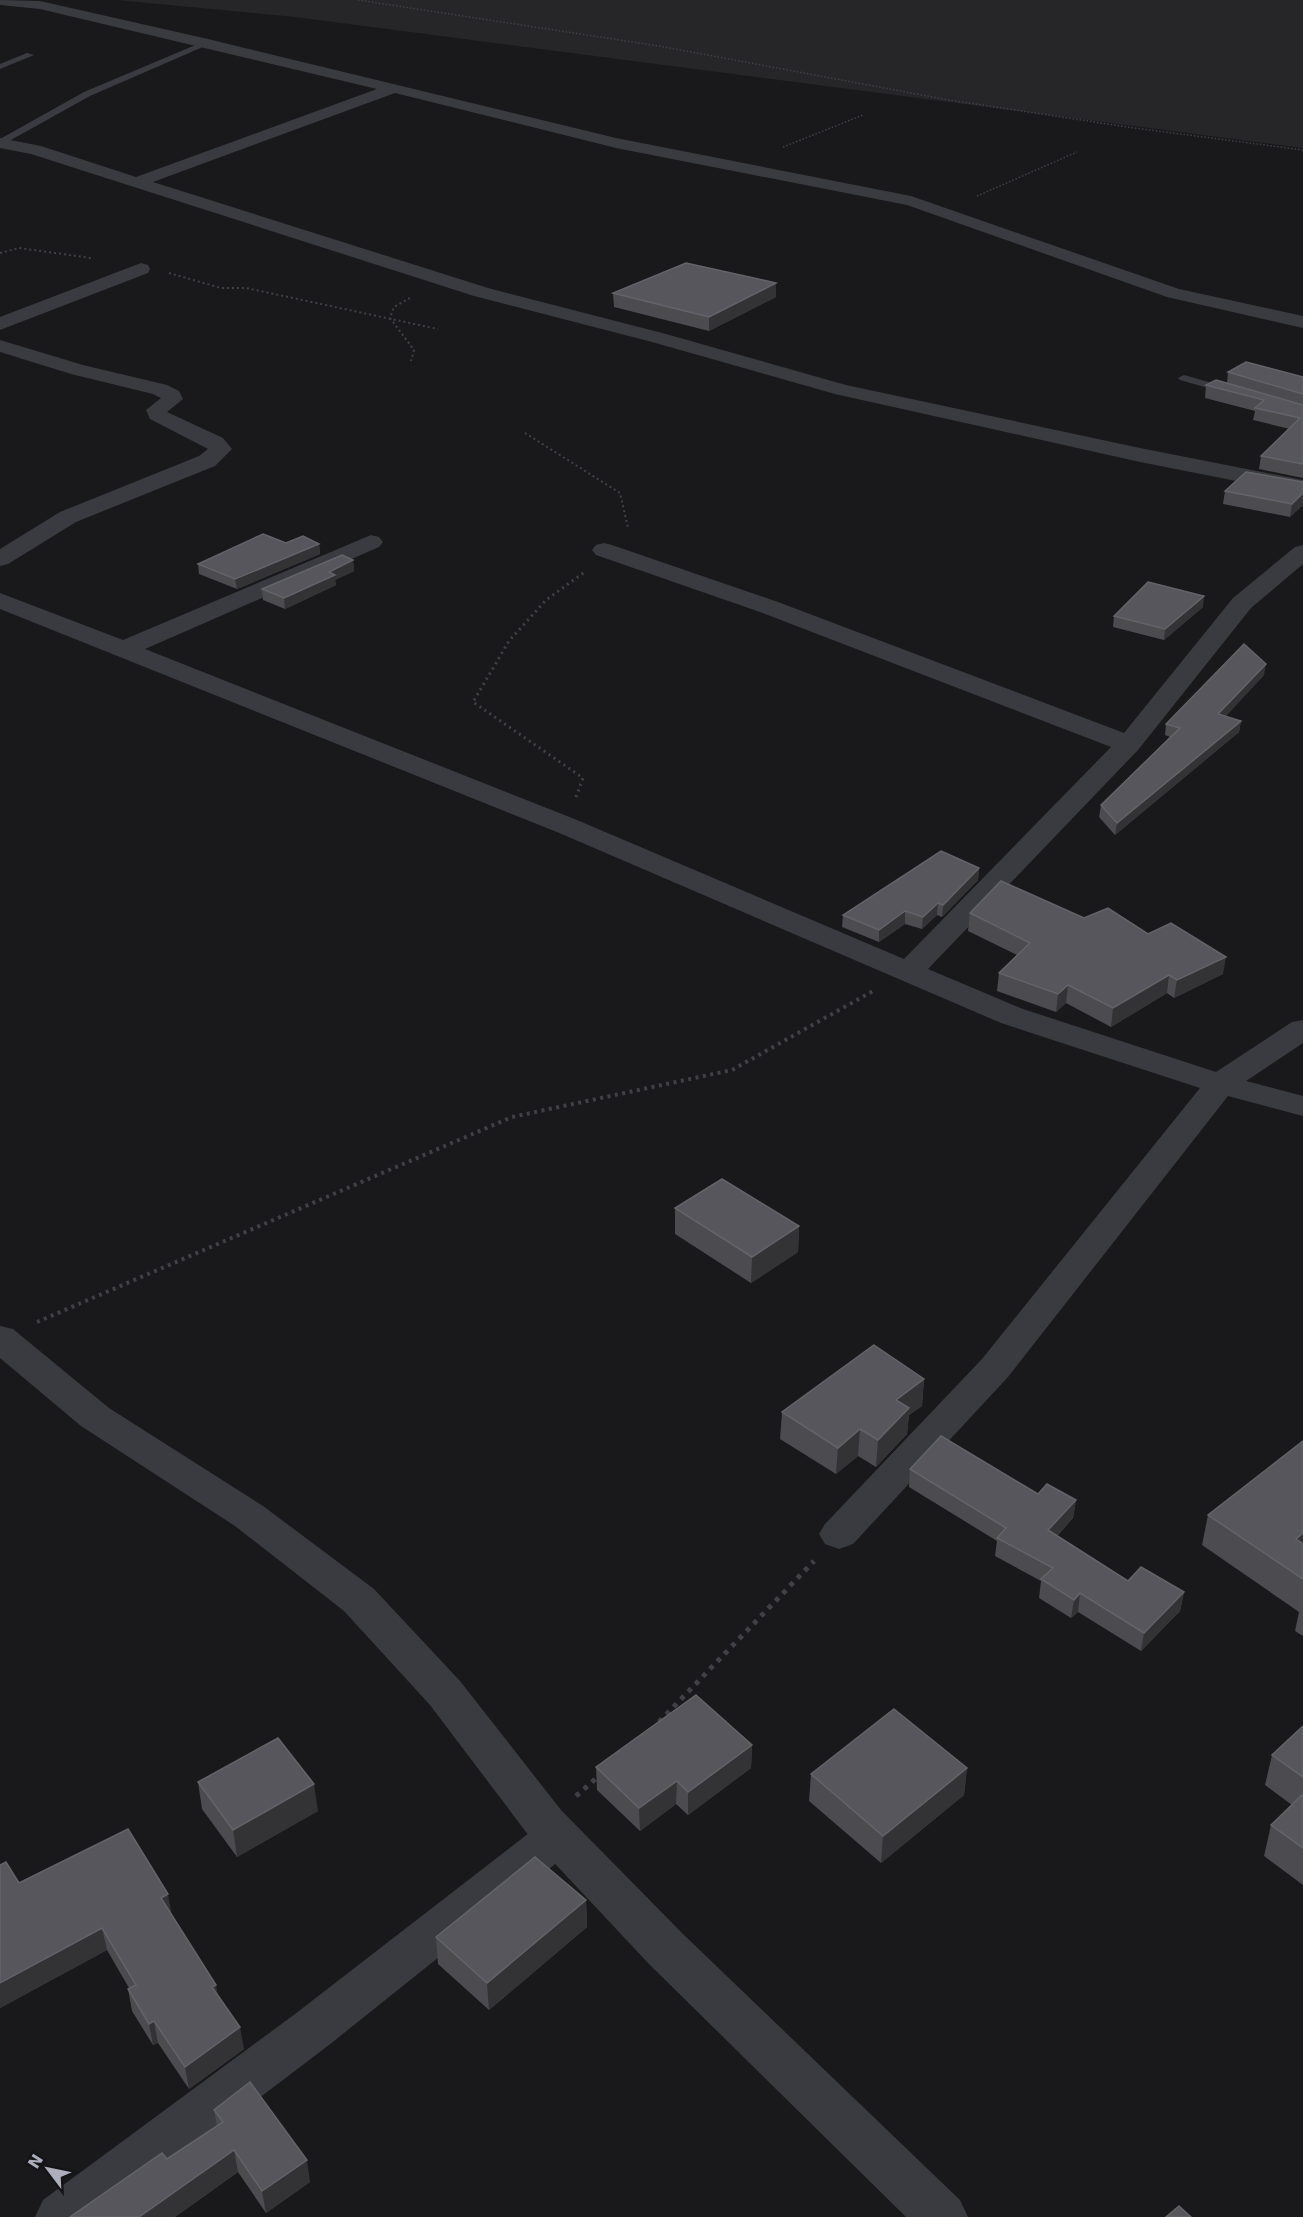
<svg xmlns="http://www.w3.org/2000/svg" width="1303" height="2217" viewBox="0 0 1303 2217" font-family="'DejaVu Sans',sans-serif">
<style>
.built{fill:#262528}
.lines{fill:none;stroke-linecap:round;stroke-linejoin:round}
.path-far4{stroke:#404147;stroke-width:1.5;stroke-dasharray:1.5 2;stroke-linecap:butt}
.path-far3{stroke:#404147;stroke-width:2;stroke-dasharray:2 3;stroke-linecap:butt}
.path-far2{stroke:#404147;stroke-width:3;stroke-dasharray:2 4;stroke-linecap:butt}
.path-far1{stroke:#404147;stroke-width:4;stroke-dasharray:3 4.5;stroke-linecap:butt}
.path{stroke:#404147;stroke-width:5;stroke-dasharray:4.5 6;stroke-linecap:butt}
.service{fill:#3a3b40;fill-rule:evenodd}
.minor{fill:#3a3b40;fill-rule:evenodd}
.tertiary{fill:#3a3b40;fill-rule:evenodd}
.wall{fill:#4b4b50}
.shaded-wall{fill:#333336}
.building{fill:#56565c;stroke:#63646a;stroke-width:1.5}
</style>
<rect width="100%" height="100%" fill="#19191b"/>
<path class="built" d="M117 0H1303V148L295 17Z"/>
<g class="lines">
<g class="path-far4">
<path d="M358 0 659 46 949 100 1127 127 1303 150"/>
<path d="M783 147 863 115"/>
<path d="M977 196 1077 152"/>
</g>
<g class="path-far3">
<path d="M0 253 19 248 91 258"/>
<path d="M169 273 221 288H246L438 329"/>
<path d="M410 298 394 307 390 318 414 350 411 361"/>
<path d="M525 433 620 493 628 528"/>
</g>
<path class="path-far2" d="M576 797 583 778 473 702 509 641 546 600 586 571"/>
<path class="path-far1" d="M37 1322 512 1117 732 1070 873 991"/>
<g class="path">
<path d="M659 1722 814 1561"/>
<path d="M576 1796 600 1775"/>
</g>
<g class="service">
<path d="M205 41 212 43 90 96 0 146V139L84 92Z"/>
<path d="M27 53 34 55 0 69V64Z"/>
<path d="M1184 375 1233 389 1235 391 1229 394 1180 380 1178 378Z"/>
</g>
<g class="minor">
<path d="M0 0 40 1 208 39 616 138 911 196 1179 289 1303 316V328L1167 297 907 205 616 148 395 93 153 182 488 288 666 334 846 385 1140 448 1303 480V494L1140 462 835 394 652 342 474 296 31 154 0 148V138L41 146 136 177 377 89 40 9 0 5Z"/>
<path d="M141 263 148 265 150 269 148 273 0 330V317Z"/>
<path d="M0 340 83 365 167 385 179 391 183 399 167 412 223 438 232 449 215 466 76 522 8 564 0 566V549L60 512 199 456 208 449 150 419 146 410 161 398 153 394 71 374 0 352Z"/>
<path d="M371 535 379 537 383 542 379 547 145 649 577 820 904 959 1111 747 760 612 596 555 592 550 596 545 604 543 612 545 778 602 1124 733 1233 598 1295 547 1303 545V564L1251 608 1138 750 928 969 1023 1009 1216 1072 1292 1022 1303 1020V1043L1246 1081 1303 1096V1116L1228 1096 1008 1377 853 1544 839 1549 825 1544 819 1534 825 1524 982 1359 1200 1088 1001 1023 557 832 0 609V593L123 640Z"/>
<path d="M558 1817 574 1823 581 1836 574 1849 329 2045 103 2217H35L43 2200 295 2014 542 1823Z"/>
</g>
<path class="tertiary" d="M0 1326 13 1329 109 1408 263 1506 374 1589 460 1681 561 1810 683 1934 960 2200 968 2217H906L649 1964 529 1836 430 1705 344 1611 235 1526 81 1426 0 1358Z"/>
</g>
<g class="wall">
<path d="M613 293 776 297 709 331 614 307Z"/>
<path d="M1228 372 1303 377V478L1259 469 1261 456 1290 429 1253 420 1255 411 1205 398 1206 385 1227 383Z"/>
<path d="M1303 482V505L1290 517 1223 504 1225 491Z"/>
<path d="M286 543 319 544 320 554 237 589 199 574 198 564Z"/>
<path d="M353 560 354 571 335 580 336 585 285 609 263 600 262 589Z"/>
<path d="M1203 607 1164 640 1113 627 1114 616Z"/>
<path d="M1264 675 1225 716 1241 721 1239 732 1115 835 1099 817 1101 805 1170 737 1165 735 1166 724Z"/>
<path d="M979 868 978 880 942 917 937 915 922 929 905 924 879 942 842 927 843 915Z"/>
<path d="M970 913 1084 918 1148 934 1223 974 1174 998 1167 993 1111 1027 1066 1003 1056 1012 997 991 999 973 1017 955 968 931Z"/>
<path d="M675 1208 799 1226 798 1252 751 1283 675 1234Z"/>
<path d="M924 1379 922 1406 909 1415 907 1434 876 1467 858 1456 836 1474 780 1439 782 1412Z"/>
<path d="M1303 1441V1636L1295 1631 1299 1612 1202 1545 1208 1515Z"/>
<path d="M910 1469 1038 1494 1076 1500 1073 1518 1057 1536 1128 1581 1184 1592 1180 1611 1141 1651 1078 1612 1071 1618 1039 1598 1041 1581 995 1556 997 1541 909 1487Z"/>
<path d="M1303 1726V1885L1264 1856 1271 1825 1292 1805 1265 1785 1272 1755Z"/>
<path d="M752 1745 751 1768 688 1815 676 1804 640 1831 597 1790 596 1767Z"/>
<path d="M967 1768 964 1795 881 1863 809 1801 811 1774Z"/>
<path d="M198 1782 318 1811 237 1857 202 1809Z"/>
<path d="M19 1883 172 1916 218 1996 244 2049 189 2089 158 2043 153 2045 132 2011 128 1989 129 1988 107 1950 0 2008Z"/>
<path d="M586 1900 587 1927 489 2010 438 1964 436 1937Z"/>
<path d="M214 2110 310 2182 266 2213 238 2172 175 2217H70L167 2159 217 2126Z"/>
</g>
<g class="shaded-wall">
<path d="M776 283V297L709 331V317Z"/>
<path d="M1303 493V505L1290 517 1292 504Z"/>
<path d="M319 544 320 554 237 589 235 579Z"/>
<path d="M353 560 354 571 335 580 336 585 285 609 284 598 329 572Z"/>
<path d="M1204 596 1203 607 1164 640 1165 629Z"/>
<path d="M1266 664 1264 675 1217 726 1218 714Z"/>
<path d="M1241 721 1239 732 1115 835 1117 823Z"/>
<path d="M979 868 978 880 942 917 943 905Z"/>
<path d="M938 903 937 915 922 929 923 917Z"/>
<path d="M905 911V924L879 942V930Z"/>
<path d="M1226 957 1223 974 1174 998 1177 980Z"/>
<path d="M1169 975 1167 993 1111 1027 1113 1008Z"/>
<path d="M1068 985 1066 1003 1056 1012 1058 994Z"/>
<path d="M799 1226 798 1252 751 1283 752 1257Z"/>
<path d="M924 1379 922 1406 909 1415 907 1434 876 1467 878 1440 896 1400Z"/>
<path d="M860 1429 858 1456 836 1474 838 1448Z"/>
<path d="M1076 1500 1073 1518 1045 1548 1048 1530Z"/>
<path d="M1303 1533V1558L1296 1539Z"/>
<path d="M1184 1592 1180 1611 1141 1651 1144 1633Z"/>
<path d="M1080 1593 1078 1612 1071 1618 1074 1600Z"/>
<path d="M752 1745 751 1768 688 1815V1792Z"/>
<path d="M967 1768 964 1795 881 1863 883 1836Z"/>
<path d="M677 1781 676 1804 640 1831 639 1808Z"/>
<path d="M314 1784 318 1811 237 1857 233 1830Z"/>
<path d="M168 1894 172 1916 161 1898Z"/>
<path d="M586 1900 587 1927 489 2010 487 1983Z"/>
<path d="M102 1928 107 1950 0 2008V1983Z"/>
<path d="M216 1985 220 2007 212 1987Z"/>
<path d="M154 2021 158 2043 153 2045 149 2024Z"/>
<path d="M240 2027 244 2049 189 2089 185 2067Z"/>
<path d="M234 2150 238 2172 175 2217H139Z"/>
<path d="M307 2160 310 2182 266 2213 262 2191Z"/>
</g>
<g class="building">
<path d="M686 263 776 283 709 317 613 293Z"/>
<path d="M1246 362 1303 377V394L1228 372Z"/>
<path d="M1216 380 1303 405V464L1261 456 1300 418 1255 408 1264 400 1206 385Z"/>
<path d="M1246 472 1303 482V493L1292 504 1225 491Z"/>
<path d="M263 534 286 543 303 536 319 544 235 579 198 564Z"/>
<path d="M342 555 353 560 329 572 335 575 284 598 262 589Z"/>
<path d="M1148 582 1204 596 1165 629 1114 616Z"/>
<path d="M1244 644 1266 664 1218 714 1241 721 1117 823 1101 805 1180 728 1166 724Z"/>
<path d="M941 851 979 868 943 905 938 903 923 917 905 911 879 930 843 915Z"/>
<path d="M1001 881 1084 918 1108 908 1148 934 1171 923 1226 957 1177 980 1169 975 1113 1008 1068 985 1058 994 999 973 1030 943 970 913Z"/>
<path d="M722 1179 799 1226 752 1257 675 1208Z"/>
<path d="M874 1345 924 1379 896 1400 909 1408 878 1440 860 1429 838 1448 782 1412Z"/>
<path d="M941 1436 1038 1494 1047 1484 1076 1500 1048 1530 1128 1581 1141 1567 1184 1592 1144 1633 1080 1593 1074 1600 1041 1579 1053 1568 997 1538 1006 1528 910 1469Z"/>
<path d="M1303 1441V1533L1296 1539 1303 1544V1579L1208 1515Z"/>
<path d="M696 1695 752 1745 688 1792 677 1781 639 1808 596 1767Z"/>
<path d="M894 1709 967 1768 883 1836 811 1774Z"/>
<path d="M1303 1726V1777L1272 1755Z"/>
<path d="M278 1738 314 1784 233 1830 198 1782Z"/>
<path d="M1303 1794V1848L1271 1825Z"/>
<path d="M128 1829 168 1894 161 1898 216 1985 212 1987 240 2027 185 2067 154 2021 149 2024 128 1989 136 1985 102 1928 0 1983V1865L6 1862 19 1883Z"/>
<path d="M535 1857 586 1900 487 1983 436 1937Z"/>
<path d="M250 2082 307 2160 262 2191 234 2150 139 2217H70L162 2153 167 2159 223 2122 214 2110Z"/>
<path d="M1179 2206 1191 2217H1166Z"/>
</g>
<g transform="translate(48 2169) rotate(302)" stroke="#141417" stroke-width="4.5" paint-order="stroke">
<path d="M0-4.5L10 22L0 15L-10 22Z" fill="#acafbb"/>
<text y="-9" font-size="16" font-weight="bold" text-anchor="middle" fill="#acafbb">N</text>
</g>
</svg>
